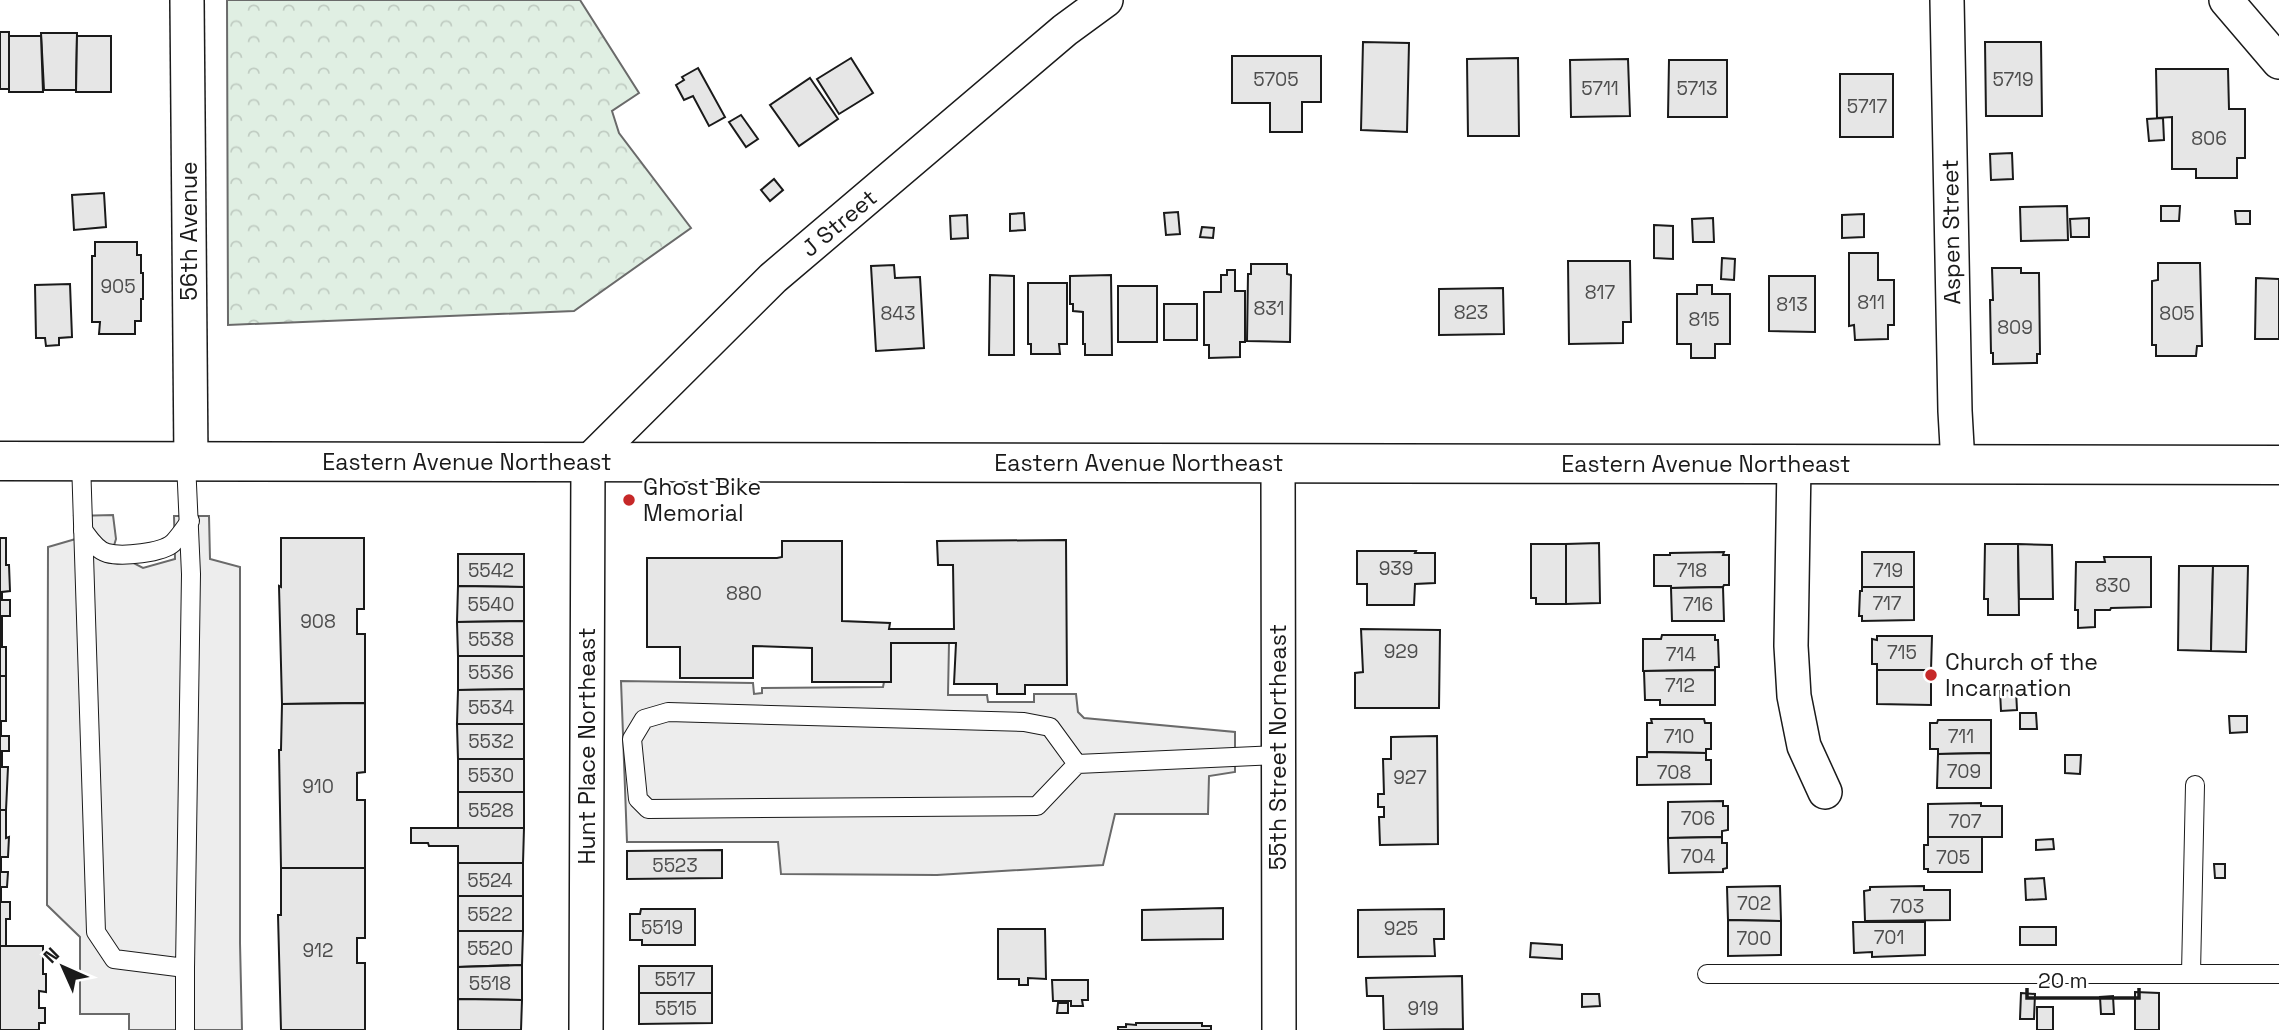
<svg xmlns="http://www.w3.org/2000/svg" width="2279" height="1030" viewBox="0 0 2279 1030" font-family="'Space Grotesk',sans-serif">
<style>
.forest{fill:url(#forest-crowns);stroke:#6a6a6a;stroke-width:2}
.parking{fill:#ededed;stroke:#6a6a6a;stroke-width:2}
.building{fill:#e6e6e6;stroke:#1a1a1a;stroke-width:2}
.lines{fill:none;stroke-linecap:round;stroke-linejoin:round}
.service-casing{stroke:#1a1a1a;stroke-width:20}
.minor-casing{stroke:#1a1a1a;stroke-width:36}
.secondary-casing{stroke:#1a1a1a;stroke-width:41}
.service{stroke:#fff;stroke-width:18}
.minor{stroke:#fff;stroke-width:33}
.secondary{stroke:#fff;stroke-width:38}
.poi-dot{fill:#c62828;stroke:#fff;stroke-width:2.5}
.labels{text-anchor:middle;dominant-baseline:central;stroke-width:5;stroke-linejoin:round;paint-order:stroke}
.number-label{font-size:19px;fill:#4d4d4d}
.street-label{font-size:23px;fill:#1a1a1a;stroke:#fff}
.poi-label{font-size:23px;fill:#1a1a1a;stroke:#fff;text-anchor:start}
</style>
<defs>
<pattern id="forest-crowns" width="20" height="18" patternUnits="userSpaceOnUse" patternTransform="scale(1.75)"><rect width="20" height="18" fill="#e0efe3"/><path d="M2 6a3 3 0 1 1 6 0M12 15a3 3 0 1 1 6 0" fill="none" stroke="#c0ccc2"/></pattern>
</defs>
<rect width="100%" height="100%" fill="#fff"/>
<path class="forest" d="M227 0H580L639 93 612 111 619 133 691 228 574 311 228 325Z"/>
<g class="parking">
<path d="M113 515 116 539 112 552 143 568 175 559 174 516H209L210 559 240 567V943L242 1030H129V1014H80V937L47 905 48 547 79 538 74 516Z"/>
<path d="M891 643H949L948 695H987L988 702H1034V694H1076L1078 712 1084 718 1235 732V772L1209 776 1208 814H1115L1103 865 937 875 781 874 778 842H627L621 681 753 683 754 694 762 693V688L883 687 884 682 891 681Z"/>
</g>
<g class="building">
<rect x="0" y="32" width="9" height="57"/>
<path d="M41 33H77L76 90H44Z"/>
<path d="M9 36H41L43 92H9Z"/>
<path d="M77 36H111V92H76Z"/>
<path d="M1363 42 1409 43 1407 132 1361 130Z"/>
<path d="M1985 42H2041L2042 116H1986Z"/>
<path d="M1232 56H1321V102H1302V132H1270V103H1232Z"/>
<path d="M851 58 873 93 839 114 817 79Z"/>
<path d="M1518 58 1519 136H1468L1467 59Z"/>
<path d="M1628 59 1630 116 1571 117 1570 60Z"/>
<path d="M1669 60H1727V117H1668Z"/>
<path d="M698 68 725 117 709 126 693 96 684 100 676 85 684 80 682 77Z"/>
<path d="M2156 69H2228L2229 109H2245V158H2237V178H2196V169H2172V117L2157 118Z"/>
<rect x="1840" y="74" width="53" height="63"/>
<path d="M810 78 838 119 799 146 770 105Z"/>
<path d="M741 115 758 139 746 147 729 122Z"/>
<path d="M2163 118 2164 140 2149 141 2147 119Z"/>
<path d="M2012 153 2013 179 1991 180 1990 154Z"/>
<path d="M774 179 783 190 770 201 761 190Z"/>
<path d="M104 193 106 227 74 230 72 195Z"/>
<path d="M2067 206 2068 240 2021 241 2020 207Z"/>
<path d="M2161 206H2180L2179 221H2161Z"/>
<path d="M2235 211H2250V224H2236Z"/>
<path d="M1178 212 1180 234 1166 235 1164 213Z"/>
<path d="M1024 213 1025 230 1010 231V214Z"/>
<path d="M1864 214V237L1842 238V215Z"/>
<path d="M967 215 968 238 951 239 950 216Z"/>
<path d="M1713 218 1714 242H1693L1692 219Z"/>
<path d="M2089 218V237H2071L2070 219Z"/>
<path d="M1654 225 1673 226V259L1654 258Z"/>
<path d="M1202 227 1214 228 1213 238 1200 237Z"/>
<path d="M95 242H137V255H141V273H143V299H141V321H135V334H99L100 322H92V256H95Z"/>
<path d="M1849 253H1878V280H1894V325H1888V339L1855 340 1854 325 1849 326Z"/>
<path d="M1722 258 1735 259 1734 280 1721 279Z"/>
<path d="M1568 261H1630L1631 322H1623V343L1569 344Z"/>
<path d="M2158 263H2200L2202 346H2197L2196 356H2156V345H2152V281L2158 280Z"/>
<path d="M1251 264H1287V274L1291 275 1290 342 1247 341 1248 274H1251Z"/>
<path d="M894 265 895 278 920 277 924 348 876 351 871 266Z"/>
<path d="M1992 268H2021V273H2039L2040 354H2037V363L1993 364V353H1991L1990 300H1993Z"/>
<path d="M1227 270H1235V291H1245V342H1240V357L1209 358V345H1204V292H1221V275H1227Z"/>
<path d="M990 275 1014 276V355H989Z"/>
<path d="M1111 275 1112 355H1085V344H1083V312L1073 311V304H1070V276Z"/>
<path d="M1769 276H1815V332L1769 331Z"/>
<path d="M2256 278 2279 279V339H2255Z"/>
<path d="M1028 283H1067V344H1059L1060 354H1031V344H1028Z"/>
<path d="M70 284 72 337 59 338V345L46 346 45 338H36L35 285Z"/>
<path d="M1697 285H1712V294H1730V344H1715V358H1691V344H1677V294H1697Z"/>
<rect x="1118" y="286" width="39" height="56"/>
<path d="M1503 288 1504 334 1439 335V289Z"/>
<rect x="1164" y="304" width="33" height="36"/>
<path d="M0 538H6V565H9L10 591 2 592V600H10V616H2V647H6V676H0Z"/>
<path d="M281 538H364V609H357V634H365V703L282 704 279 586 281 587Z"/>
<path d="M1066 540 1067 685H1025V694H997V684H954L956 643H891V682H812V648L753 646V678H680V647H647V558H777L782 557V541H842V621L890 623 889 629H954L953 565H938L937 541Z"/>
<path d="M1599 543 1600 603 1566 604V544Z"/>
<path d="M1531 544H1566V604H1536V598H1531Z"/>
<path d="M1985 544H2018L2019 615H1988V599H1984Z"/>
<path d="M2018 544 2052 545 2053 599H2019Z"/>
<path d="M1357 551H1416L1415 553H1435V583L1415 584 1414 605H1367V584H1357Z"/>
<path d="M1724 552 1723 555H1729V585H1724L1723 587 1671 588V586H1654V555H1670V553Z"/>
<rect x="1862" y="552" width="52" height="35"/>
<path d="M458 554H524V587L458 586Z"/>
<path d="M2104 557H2151V607L2111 608 2110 610H2095V627L2078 628V610H2075L2076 562H2105Z"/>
<path d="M2179 566H2213L2211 651 2178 650Z"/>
<path d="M2213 566H2248L2246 652 2211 651Z"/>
<path d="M458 586 524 587V621L457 622Z"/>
<path d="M1723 587 1724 621H1672L1671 588Z"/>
<path d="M1862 587H1914V620L1862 621V616H1859L1860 591H1862Z"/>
<path d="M524 621V656H458L457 622Z"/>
<path d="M1361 629 1440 630 1439 708H1355V673L1363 672Z"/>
<path d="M1662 635H1715V640H1718L1719 667H1715V670L1643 671V639H1661Z"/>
<path d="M1877 636H1932L1931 670H1877V664H1872V639L1877 640Z"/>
<path d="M458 656H524V689L458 690Z"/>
<path d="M1715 670V705H1660V700H1645L1644 671Z"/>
<path d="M1877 670H1931V705L1877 704Z"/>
<path d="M0 676H6V721H1V736H9V751H2V767H8L6 810H0Z"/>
<path d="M524 689V724H457L458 690Z"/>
<path d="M2016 690 2017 710 2001 711 2000 691Z"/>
<path d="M365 703V772L357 773V800H365V868H281L279 750H281L282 704Z"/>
<path d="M2020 713H2036L2037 729H2020Z"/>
<path d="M2229 716H2247V732L2230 733Z"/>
<path d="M1651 719H1704L1705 723H1711V749H1706V753L1647 752V723H1652Z"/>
<path d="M1938 720H1991V753L1938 754V749H1930V723H1937Z"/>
<path d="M457 724H524V759H458Z"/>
<path d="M1437 736 1438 844 1380 845 1379 817H1384V807H1378V794H1384L1383 759H1391V737Z"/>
<path d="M1647 752 1706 753V760H1711V784L1637 785V757H1647Z"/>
<path d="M1991 753V788H1937L1938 754Z"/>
<path d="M2065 755H2081L2080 774 2065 773Z"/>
<rect x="458" y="759" width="66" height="33"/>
<rect x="458" y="792" width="66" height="36"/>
<path d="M1723 801V806H1728V830L1722 831V837L1668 838V802Z"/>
<path d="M1981 803V806H2002V837H1928V804Z"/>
<path d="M0 810H6V838L9 837 8 857H1V872H8L7 887H1V902H10V919H6V946H0Z"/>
<path d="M411 828H524L523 863H458V846H429L428 843H411Z"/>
<path d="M1722 837V843H1727V868L1723 869V872L1669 873 1668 838Z"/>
<path d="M1928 837H1982V872H1928V869H1924V845H1928Z"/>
<path d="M2053 839 2054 849 2036 850V840Z"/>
<path d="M722 850V878L627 879V851Z"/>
<rect x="458" y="863" width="65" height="33"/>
<path d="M2214 864H2225V878H2215Z"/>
<path d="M281 868H365V938H357V963H365V1030H281L278 915H281Z"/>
<path d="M2044 878 2046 899 2026 900 2025 879Z"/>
<path d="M1780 886 1781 921 1728 920 1727 887Z"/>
<path d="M1924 886V890H1950V920L1865 921 1864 891 1870 890V887Z"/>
<rect x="458" y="896" width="65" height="35"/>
<path d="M1223 908V939L1142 940V910Z"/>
<path d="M641 909H695V945H642V940H630V914H640Z"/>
<path d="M1444 909V939H1434L1435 956 1358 957V910Z"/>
<path d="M1728 920 1781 921V955L1728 956Z"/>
<path d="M1853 922H1925V955L1872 957V952L1854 953Z"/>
<rect x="2020" y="927" width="36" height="18"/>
<path d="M998 929H1045L1046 979 1028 978V985H1019V979H998Z"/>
<path d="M458 931H523L522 965 458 967Z"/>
<path d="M1531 943 1562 945V959L1530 957Z"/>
<path d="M0 946H43V974H46V992L39 991V1008H45V1023H39V1030H0Z"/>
<path d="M522 965V1000L458 999V967Z"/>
<rect x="639" y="966" width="73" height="27"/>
<path d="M1462 976 1463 1029 1384 1030 1383 996H1367L1366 978Z"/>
<path d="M1052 980H1088V1000H1082L1083 1006H1071V1001H1053Z"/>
<path d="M2135 992 2159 993V1030H2135Z"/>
<path d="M639 993H712V1023L639 1024Z"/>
<path d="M2021 993 2035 994 2034 1019H2020Z"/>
<path d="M1582 994H1599L1600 1006 1582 1007Z"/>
<path d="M2113 996 2114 1014H2101L2100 997Z"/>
<path d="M458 999 522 1000 521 1030H458Z"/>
<path d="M1058 1003H1068V1013H1057Z"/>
<rect x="2037" y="1007" width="16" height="23"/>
<path d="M1136 1023H1202V1026H1211V1030H1118V1027H1126V1024L1136 1025Z"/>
</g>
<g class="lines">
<g class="service-casing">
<g id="service">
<path d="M81 461 96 932 114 959 185 968 191 574 186 462"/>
<path d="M83 530C89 538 96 550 107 553 122 557 162 553 173 543 179 537 185 528 190 521"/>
<path d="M1077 764 1037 806 648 809 638 799 632 739 644 719 668 712 1024 722 1050 727 1077 764 1278 755"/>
<path d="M185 968V1030"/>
<path d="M2191 973 2195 785"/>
<path d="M1707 974H2279"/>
</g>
</g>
<g class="minor-casing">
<g id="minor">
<path d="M187 0 191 461"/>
<path d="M1947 0 1955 411 1958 464"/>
<path d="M2226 0 2279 62"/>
<path d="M1278 463 1279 1030"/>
<path d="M1794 464 1791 646 1794 696 1804 746 1825 792"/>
<path d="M586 1030 588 462 773 278 1065 30 1106 0"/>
</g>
</g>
<g class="secondary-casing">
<path id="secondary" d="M0 461 2279 465"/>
</g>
<use href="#service" class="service"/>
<use href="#minor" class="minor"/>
<use href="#secondary" class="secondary"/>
</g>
<g class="poi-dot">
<circle cx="629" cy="500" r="7"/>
<circle cx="1931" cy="675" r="7"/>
</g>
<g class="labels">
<g class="number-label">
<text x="1276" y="79">5705</text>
<text x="2013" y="79">5719</text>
<text x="1600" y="88">5711</text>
<text x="1697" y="88">5713</text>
<text x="1867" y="106">5717</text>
<text x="2209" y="138">806</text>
<text x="118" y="286">905</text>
<text x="1600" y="292">817</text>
<text x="1871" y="302">811</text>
<text x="1792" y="304">813</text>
<text x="1269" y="308">831</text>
<text x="1471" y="312">823</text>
<text x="898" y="313">843</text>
<text x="2177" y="313">805</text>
<text x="1704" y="319">815</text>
<text x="2015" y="327">809</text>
<text x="1396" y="568">939</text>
<text x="491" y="570">5542</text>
<text x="1692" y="570">718</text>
<text x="1888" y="570">719</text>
<text x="2113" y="585">830</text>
<text x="744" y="593">880</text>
<text x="1887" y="603">717</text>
<text x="491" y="604">5540</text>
<text x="1698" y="604">716</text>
<text x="318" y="621">908</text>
<text x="491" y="639">5538</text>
<text x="1401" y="651">929</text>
<text x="1902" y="652">715</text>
<text x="1681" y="654">714</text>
<text x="491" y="672">5536</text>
<text x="1680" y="685">712</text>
<text x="491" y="707">5534</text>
<text x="1679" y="736">710</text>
<text x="1961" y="736">711</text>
<text x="491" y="741">5532</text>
<text x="1964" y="771">709</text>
<text x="1674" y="772">708</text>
<text x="491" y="775">5530</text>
<text x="1410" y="777">927</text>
<text x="318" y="786">910</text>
<text x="491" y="810">5528</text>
<text x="1698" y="818">706</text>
<text x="1965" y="821">707</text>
<text x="1698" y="856">704</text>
<text x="1953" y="857">705</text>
<text x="675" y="865">5523</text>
<text x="490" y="880">5524</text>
<text x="1754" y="903">702</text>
<text x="1907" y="906">703</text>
<text x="490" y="914">5522</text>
<text x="662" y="927">5519</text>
<text x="1401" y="928">925</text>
<text x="1889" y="937">701</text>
<text x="1754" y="938">700</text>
<text x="490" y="948">5520</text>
<text x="318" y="950">912</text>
<text x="675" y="979">5517</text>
<text x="490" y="983">5518</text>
<text x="676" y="1008">5515</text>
<text x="1423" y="1008">919</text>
</g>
<g class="street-label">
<text transform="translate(839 223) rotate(-40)">J Street</text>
<text transform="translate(189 231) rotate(-90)">56th Avenue</text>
<text transform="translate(1951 232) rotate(-91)">Aspen Street</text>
<text x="467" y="462">Eastern Avenue Northeast</text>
<text x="1139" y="463">Eastern Avenue Northeast</text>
<text x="1706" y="464">Eastern Avenue Northeast</text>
<text transform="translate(587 746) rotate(-90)">Hunt Place Northeast</text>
<text transform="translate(1278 747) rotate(-90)">55th Street Northeast</text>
</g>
<g class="poi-label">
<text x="643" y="487">Ghost Bike<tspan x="643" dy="26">Memorial</tspan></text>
<text x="1945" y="662">Church of the<tspan x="1945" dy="26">Incarnation</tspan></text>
</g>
</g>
<g transform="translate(63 967) rotate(315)" stroke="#ffffff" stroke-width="5" paint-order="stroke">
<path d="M0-5L12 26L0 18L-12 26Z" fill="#1a1a1a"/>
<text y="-10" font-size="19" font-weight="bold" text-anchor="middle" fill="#1a1a1a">N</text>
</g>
<path d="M2027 988v10h112v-10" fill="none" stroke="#1a1a1a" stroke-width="3.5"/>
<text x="2038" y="988" font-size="21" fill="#1a1a1a" stroke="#ffffff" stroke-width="5" paint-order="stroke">20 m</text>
</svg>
